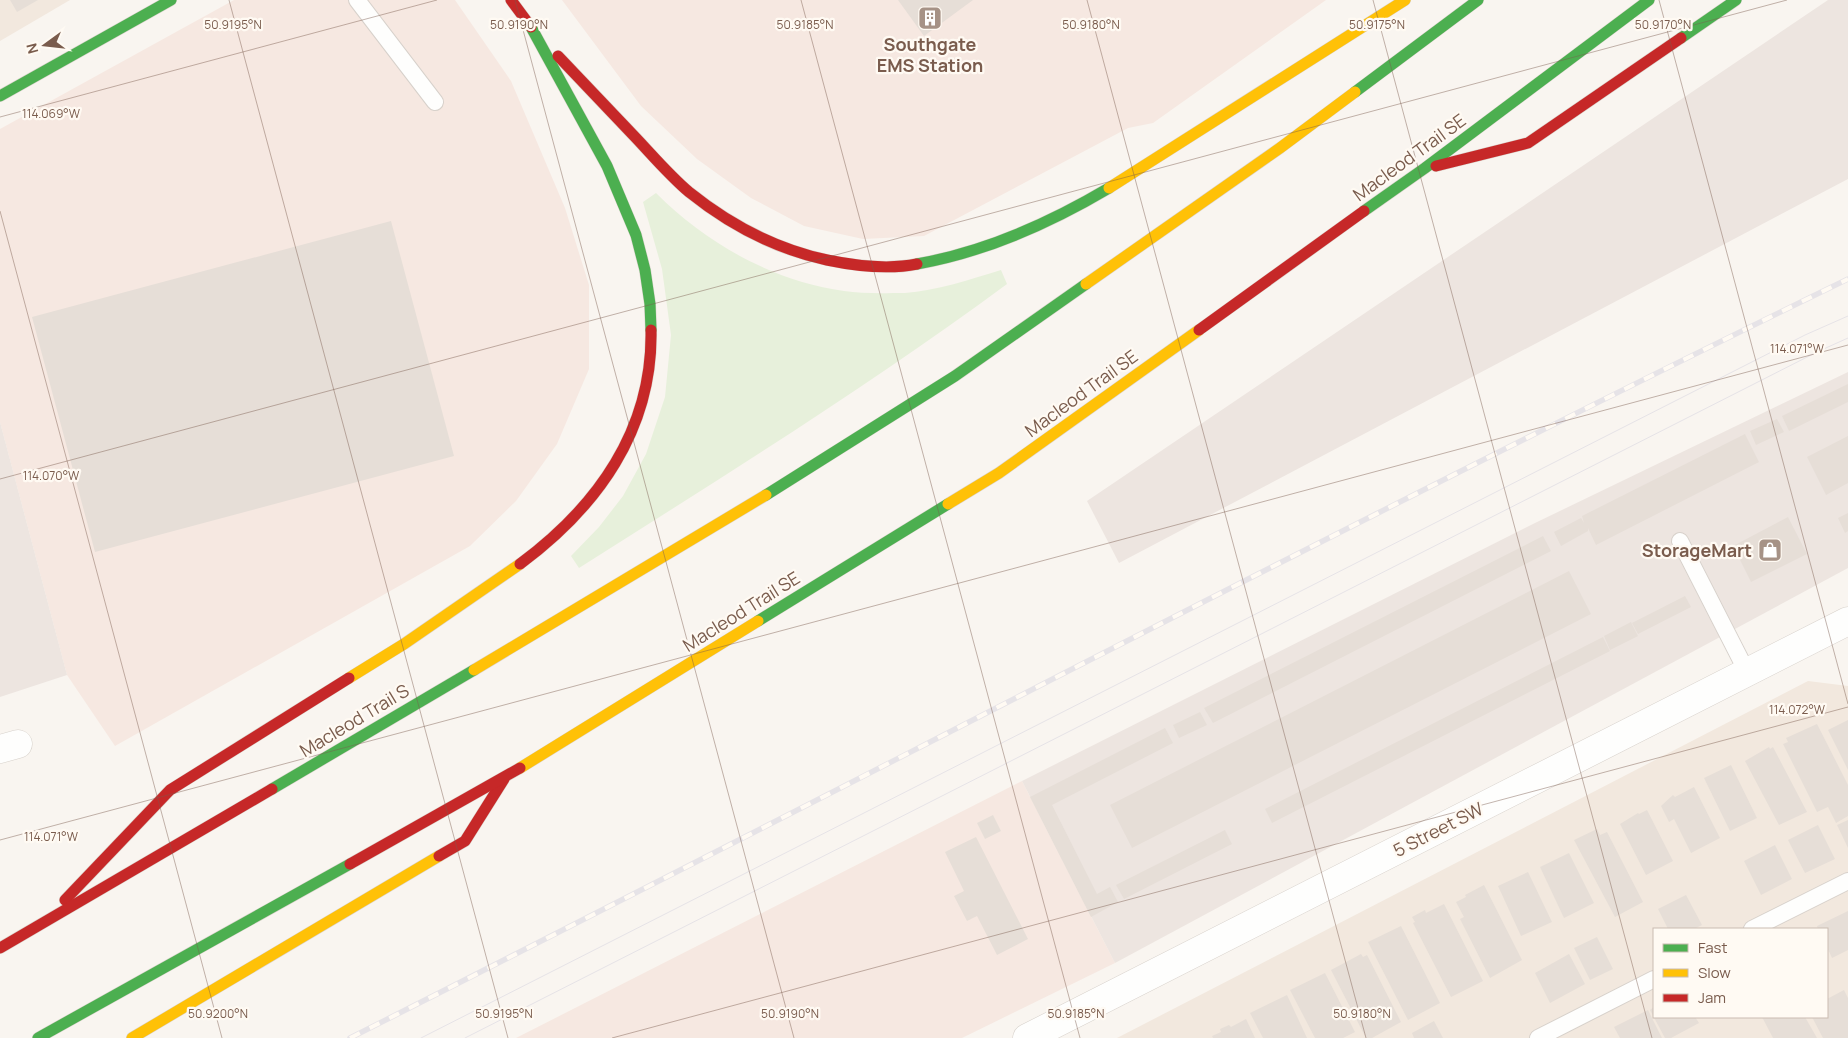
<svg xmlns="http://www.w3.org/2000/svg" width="1848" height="1038" viewBox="0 0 1848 1038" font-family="Manrope,sans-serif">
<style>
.residential{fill:#f2e8de;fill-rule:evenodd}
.commercial{fill:#f6e8e1}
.industrial{fill:#ede5e0}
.green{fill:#e7f0db}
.building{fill:#e6ded7}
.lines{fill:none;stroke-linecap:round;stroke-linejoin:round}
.lane-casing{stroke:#d7d1cb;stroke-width:18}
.street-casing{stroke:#d7d1cb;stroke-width:29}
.fast-casing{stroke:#d9d2cb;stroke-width:12}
.slow-casing{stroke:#d9d2cb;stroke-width:12}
.jam-casing{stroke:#d9d2cb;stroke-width:12}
.lane{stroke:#fefefd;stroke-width:16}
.street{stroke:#fefefd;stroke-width:28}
.fast{stroke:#4caf50;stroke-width:11}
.slow{stroke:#ffc107;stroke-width:11}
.jam{stroke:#c62828;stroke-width:11}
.tram{stroke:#e6e3e7;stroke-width:1}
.rail-casing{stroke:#e6e3e7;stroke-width:5.5}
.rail{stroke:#fffaf3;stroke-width:4;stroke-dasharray:11;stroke-linecap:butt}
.ticks{fill:none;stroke:#7a5c4d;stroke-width:1;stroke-opacity:0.45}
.labels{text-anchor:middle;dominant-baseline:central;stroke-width:4.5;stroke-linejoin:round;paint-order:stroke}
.poi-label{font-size:18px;font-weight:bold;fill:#7a5c4d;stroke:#fffaf3}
.street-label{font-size:18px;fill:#7a5c4d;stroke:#fffaf3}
.ticks-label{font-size:12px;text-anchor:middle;fill:#7a5c4d;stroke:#fffaf3;stroke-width:4.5;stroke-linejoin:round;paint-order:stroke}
</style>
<rect width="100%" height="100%" fill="#f9f5f0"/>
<g class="residential">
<path d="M0 0H70L0 41Z"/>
<path d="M1808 681 1848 686V1038H1117ZM1654 929H1827V1017H1654Z"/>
</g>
<g class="commercial">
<path d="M234 0H455L511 81 565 208 589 285V369L557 444 516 501 470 546 115 746 67 675 0 422V129Z"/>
<path d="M562 0H1326L1153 123 1128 128 924 236 863 239 804 226 751 198 697 159 641 106Z"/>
<path d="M1022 781 1115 963 962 1038H516Z"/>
</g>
<g class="industrial">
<path d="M1828 0H1848V179L1119 563 1087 501Z"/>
<path d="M1848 372V568L1115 963 1022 781 1535 523Z"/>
<path d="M0 422 67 675 0 697Z"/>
</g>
<path class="green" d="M656 193C707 244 773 281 844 291 863 294 886 293 905 293 935 291 972 279 1001 270L1007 284C869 386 724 476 579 568L571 556 599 527 623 496 646 454 665 397 671 335 662 269 643 202Z"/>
<g class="building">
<path d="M10 0H38L17 12Z"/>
<path d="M898 0H973L924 36Z"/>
<path d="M391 221 454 456 95 552 32 317Z"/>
<path d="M1848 384V402L1789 431 1782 416Z"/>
<path d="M1777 419 1784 432 1756 445 1750 431Z"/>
<path d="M1745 434 1759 462 1596 545 1588 528V531L1561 546 1554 532 1581 518 1584 523 1582 516Z"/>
<path d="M1848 436V483L1826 495 1807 457Z"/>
<path d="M1848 513V531L1845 533 1838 518Z"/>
<path d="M1788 517 1807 554 1751 582 1733 546Z"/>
<path d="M1543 536 1551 551 1213 723 1204 708Z"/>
<path d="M1569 571 1591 614 1132 848 1110 805Z"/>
<path d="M1685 596 1691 607 1638 634 1632 623Z"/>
<path d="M1631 622 1638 636 1610 650 1604 636Z"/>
<path d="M1603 637 1610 651 1272 823 1265 809Z"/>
<path d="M1200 712 1207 725 1179 738 1173 725Z"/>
<path d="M1848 720V770L1828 730Z"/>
<path d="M1817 724 1848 785V816L1836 823 1828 807 1817 812 1783 744 1788 742 1786 738Z"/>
<path d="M1165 728 1173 743 1052 805 1097 894 1110 887 1118 902 1091 917 1030 797Z"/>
<path d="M1769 747 1770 749 1773 747 1807 812 1779 825 1745 761Z"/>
<path d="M1731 765 1757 818 1730 831 1704 778Z"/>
<path d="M1694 787 1720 838 1691 853 1674 819 1669 822 1661 806 1673 795 1675 797Z"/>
<path d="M1647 810 1673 861 1646 875 1620 824 1638 813 1639 814Z"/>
<path d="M993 815 1001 831 985 839 977 823Z"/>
<path d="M1848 820V848L1837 825Z"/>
<path d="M1818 825 1835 859 1805 873 1788 840Z"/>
<path d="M1597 829 1600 835 1607 832 1643 902 1615 917 1574 840Z"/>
<path d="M1225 830 1232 844 1124 899 1116 885Z"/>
<path d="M976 837 1028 939 997 955 977 916 967 921 954 896 964 891 945 852Z"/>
<path d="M1775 845 1792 879 1761 895 1744 861Z"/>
<path d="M1569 853 1594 903 1564 918 1540 867Z"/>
<path d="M1528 872 1552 922 1521 936 1498 886Z"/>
<path d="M1484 885 1522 960 1490 978 1460 919 1464 917 1456 902 1466 897 1465 895Z"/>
<path d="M1686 895 1702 925 1694 929H1668L1658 909Z"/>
<path d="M1444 904 1483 981 1451 997 1413 923 1415 922 1412 917 1425 910 1426 913Z"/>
<path d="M1848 911V950L1832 958 1827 947V929H1818L1817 926Z"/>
<path d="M1401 926 1440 1003 1408 1020 1368 942Z"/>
<path d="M1597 937 1613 969 1590 980 1574 948Z"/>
<path d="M1361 954 1363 957 1367 955 1401 1022 1372 1038H1366L1331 970Z"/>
<path d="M1569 954 1585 984 1550 1003 1535 973Z"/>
<path d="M1325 973 1355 1032 1343 1038H1315L1290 990Z"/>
<path d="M1844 990 1848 998V1038H1823L1812 1017H1827V999Z"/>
<path d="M1287 995 1307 1038H1263L1250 1013Z"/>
<path d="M1654 1007V1017H1695L1699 1023 1671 1038H1665L1650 1010Z"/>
<path d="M1648 1010 1662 1038H1620L1614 1027Z"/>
<path d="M1762 1017H1805L1817 1038H1773Z"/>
<path d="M1246 1019 1255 1038H1213L1212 1036 1221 1032 1220 1029 1229 1025 1231 1027Z"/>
<path d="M1434 1021 1443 1038H1414L1412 1033Z"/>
</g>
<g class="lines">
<g class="lane-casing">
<g id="lane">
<path d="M357 0 435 102"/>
<path d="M1680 541 1747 672"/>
<path d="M1752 929 1848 881"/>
<path d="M1538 1038 1654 979"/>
</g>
</g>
<g class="street-casing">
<g id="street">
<path d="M0 749 18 744"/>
<path d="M1027 1038 1848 621"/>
</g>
</g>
<g class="fast-casing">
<g id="fast">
<path d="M531 27 607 166 636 235 645 270 650 304 651 330"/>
<path d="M1681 38 1736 0"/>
<path d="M1355 92 1478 0"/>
<path d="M0 96 171 0"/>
<path d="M1364 211 1425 168 1649 0"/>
<path d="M917 264C985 252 1050 223 1109 188"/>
<path d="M766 495 955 376 1086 284"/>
<path d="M758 621 948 504"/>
<path d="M272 789 474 670"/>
<path d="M38 1038 350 864"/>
</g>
</g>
<g class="slow-casing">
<g id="slow">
<path d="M1109 188 1405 0"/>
<path d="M1086 284 1280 148 1355 92"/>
<path d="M948 504 999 473 1199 330"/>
<path d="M474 670 766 495"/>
<path d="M349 678 404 644 520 564"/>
<path d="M520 768 758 621"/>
<path d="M132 1038 439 856"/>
</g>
</g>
<g class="jam-casing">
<g id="jam">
<path d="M511 0 531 27"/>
<path d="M558 56C584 83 610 111 636 138 653 156 670 176 689 192 730 225 776 249 827 260 856 266 888 270 917 264"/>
<path d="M1436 166 1528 143 1681 38"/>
<path d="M1199 330 1364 211"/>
<path d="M520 564C597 507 653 430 651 330"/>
<path d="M439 856 465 841 504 779"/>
<path d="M350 864 520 768"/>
<path d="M65 900 170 790 349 678"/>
<path d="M0 948 272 789"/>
</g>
</g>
<use href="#lane" class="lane"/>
<use href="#street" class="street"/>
<use href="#fast" class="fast"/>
<use href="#slow" class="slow"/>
<use href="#jam" class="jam"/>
<g class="tram">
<path d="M421 1038 1805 335 1848 316"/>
<path d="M465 1038 1817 352 1848 338"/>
</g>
<g class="rail-casing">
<path id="rail" d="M350 1038C850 786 1345 524 1848 279"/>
</g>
<use href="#rail" class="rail"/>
</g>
<path class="ticks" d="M229 0 508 1038M515 0 794 1038M801 0 1080 1038M1087 0 1366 1038M1373 0 1652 1038M1659 0 1848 704M0 117 437 0M0 211 222 1038M0 479 1787 0M0 840 1848 345M612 1038 1848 707"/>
<defs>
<g id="building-square" transform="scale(1.25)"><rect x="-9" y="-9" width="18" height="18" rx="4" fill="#a69286" stroke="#fffaf3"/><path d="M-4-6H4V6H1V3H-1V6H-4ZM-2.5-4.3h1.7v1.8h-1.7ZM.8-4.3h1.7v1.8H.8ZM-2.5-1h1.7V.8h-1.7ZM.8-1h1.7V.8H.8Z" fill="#fff"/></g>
<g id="shop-square" transform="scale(1.25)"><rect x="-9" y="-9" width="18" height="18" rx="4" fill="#a69286" stroke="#fffaf3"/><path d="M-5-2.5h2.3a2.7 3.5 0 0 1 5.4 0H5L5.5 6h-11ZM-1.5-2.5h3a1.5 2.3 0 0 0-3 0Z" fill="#fff"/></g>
</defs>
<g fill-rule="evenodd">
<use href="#building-square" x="930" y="18"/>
<use href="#shop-square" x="1770" y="550"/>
</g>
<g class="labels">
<g class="poi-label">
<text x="930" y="44">Southgate<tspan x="930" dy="21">EMS Station</tspan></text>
<text x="1752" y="550" text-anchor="end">StorageMart</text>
</g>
<g class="street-label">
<text transform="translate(1409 157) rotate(-36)">Macleod Trail SE</text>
<text transform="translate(1081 393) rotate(-36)">Macleod Trail SE</text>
<text transform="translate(741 611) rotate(-32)">Macleod Trail SE</text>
<text transform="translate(354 720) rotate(-31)">Macleod Trail S</text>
<text transform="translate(1438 829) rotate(-27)">5 Street SW</text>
</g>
</g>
<g class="ticks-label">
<text x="519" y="29">50.9190°N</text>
<text x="805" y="29">50.9185°N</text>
<text x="1091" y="29">50.9180°N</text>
<text x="1377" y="29">50.9175°N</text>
<text x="1663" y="29">50.9170°N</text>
<text x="233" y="29">50.9195°N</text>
<text x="51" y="118">114.069°W</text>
<text x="1797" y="353">114.071°W</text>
<text x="51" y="480">114.070°W</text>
<text x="1797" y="714">114.072°W</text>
<text x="51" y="841">114.071°W</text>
<text x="218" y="1018">50.9200°N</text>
<text x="504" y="1018">50.9195°N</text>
<text x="790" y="1018">50.9190°N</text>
<text x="1076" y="1018">50.9185°N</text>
<text x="1362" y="1018">50.9180°N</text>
</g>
<rect x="1653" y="928" width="175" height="90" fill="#fffaf3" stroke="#cabbb1"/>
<rect x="1663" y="944" width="25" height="8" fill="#4caf50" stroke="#cabbb1"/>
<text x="1698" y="953" font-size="15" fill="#7a5c4d">Fast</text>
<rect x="1663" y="969" width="25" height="8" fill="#ffc107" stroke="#cabbb1"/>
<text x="1698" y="978" font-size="15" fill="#7a5c4d">Slow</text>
<rect x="1663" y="994" width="25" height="8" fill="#c62828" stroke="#cabbb1"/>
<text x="1698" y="1003" font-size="15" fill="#7a5c4d">Jam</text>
<g transform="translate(45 45) rotate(255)" stroke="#fffaf3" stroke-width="4" paint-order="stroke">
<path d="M0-4L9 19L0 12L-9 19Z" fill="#7a5c4d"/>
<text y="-8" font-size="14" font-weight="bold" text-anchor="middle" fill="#7a5c4d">N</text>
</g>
</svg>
